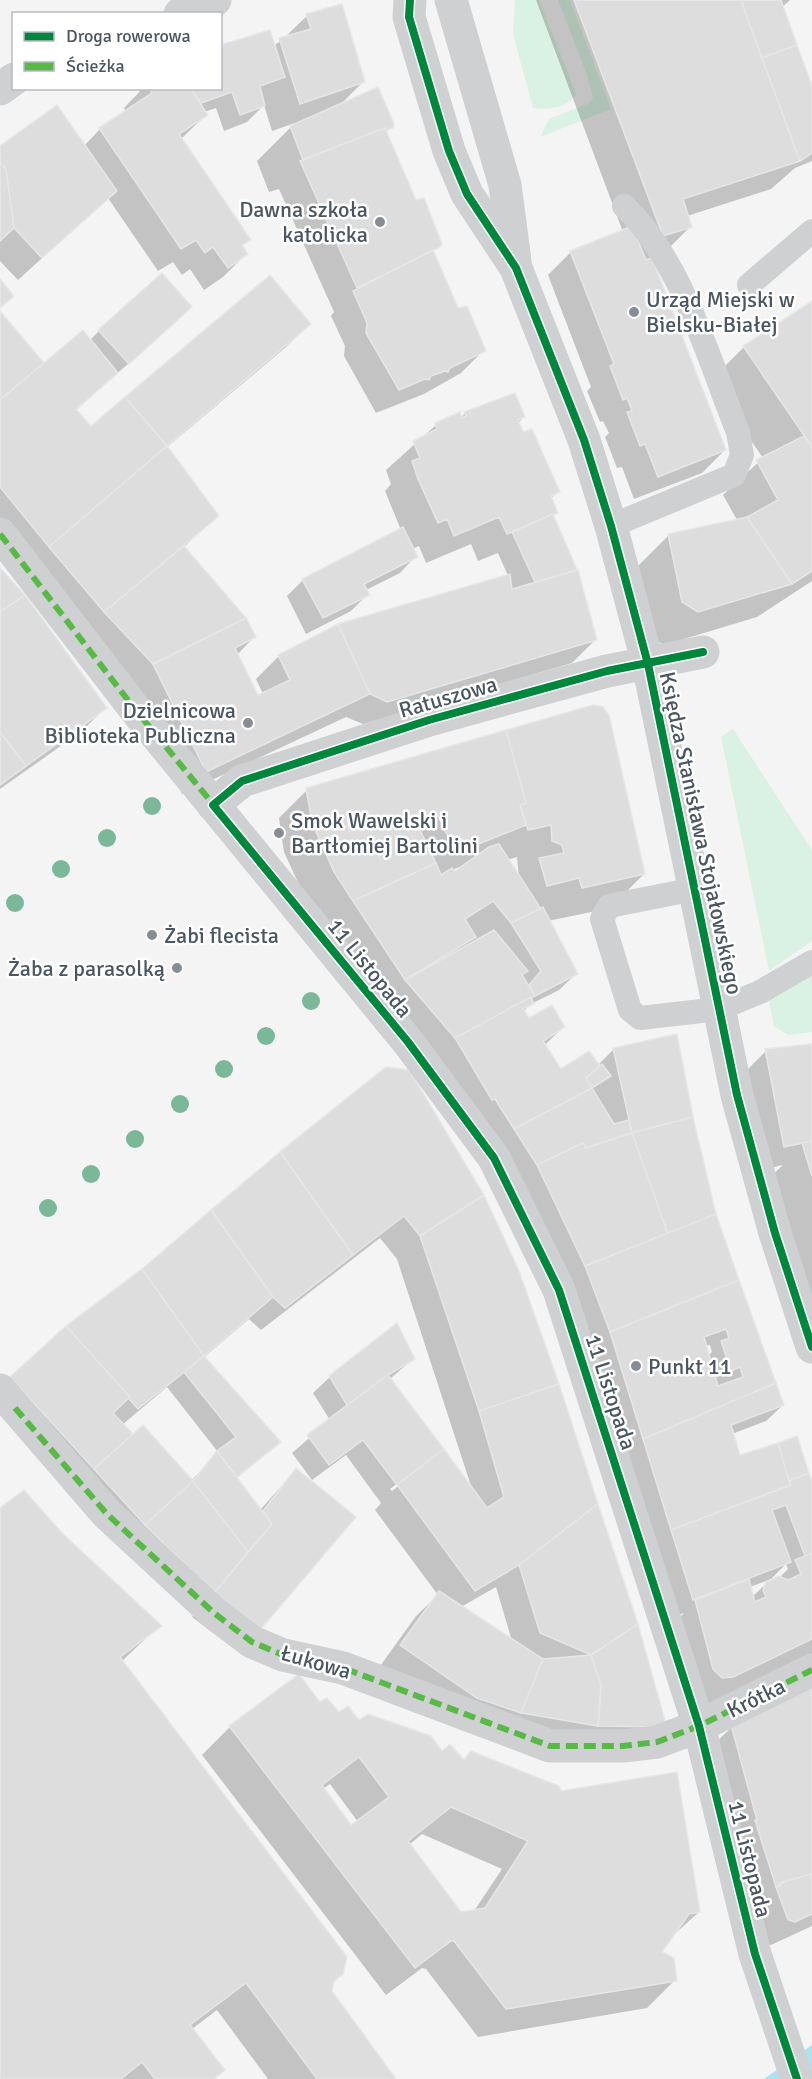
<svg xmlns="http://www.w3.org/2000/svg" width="812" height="2079" viewBox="0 0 812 2079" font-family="Signika,sans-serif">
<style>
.green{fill:#d9f2e3}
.water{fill:#aee2f0}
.shadow{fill:#0003;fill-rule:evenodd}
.building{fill:#ddddde;stroke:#e5e6e7;stroke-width:1.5;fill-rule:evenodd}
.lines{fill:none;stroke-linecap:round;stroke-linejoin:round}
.service{stroke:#ced0d2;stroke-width:24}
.pedestrian{stroke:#ced0d2;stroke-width:33}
.minor{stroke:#ced0d2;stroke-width:33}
.tertiary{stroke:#ced0d2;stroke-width:33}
.quiet{stroke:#58b947;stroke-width:6;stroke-dasharray:12 6;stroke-linecap:butt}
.cycleway-casing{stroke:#fff;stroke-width:11}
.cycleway{stroke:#00873e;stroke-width:8}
.tree{fill:#7ab899}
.poi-dot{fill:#868d94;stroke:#fff;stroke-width:2}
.labels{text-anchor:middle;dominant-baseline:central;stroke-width:5;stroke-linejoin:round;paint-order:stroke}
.poi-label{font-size:22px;fill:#4a5661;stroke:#fff;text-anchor:start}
.street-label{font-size:22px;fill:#4a5661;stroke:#fff}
</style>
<rect width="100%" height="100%" fill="#f4f4f4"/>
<g class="green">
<path d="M515 0H539L576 94C568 108 547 110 533 108L513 34Z"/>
<path d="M558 0H570L611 109 540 137 549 119 590 103 593 97 586 72Z"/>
<path d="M733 729 812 850V941L769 971 721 737Z"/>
<path d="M812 973V1032L788 1035 774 1026 768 997Z"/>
</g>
<path class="water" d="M812 2045V2079H764Z"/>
<g class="shadow">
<path d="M536 0H790L781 8 812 90V161L795 168 771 189 687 216 691 226 663 254 651 258 725 450 702 473 634 499 622 467 617 468 605 437 609 433 603 421 600 422 587 391 591 387 548 275 571 252 623 232Z"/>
<path d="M307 16 363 82 340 105 392 127 385 133 432 251 457 310 484 350 461 373 424 394 376 413 344 356 345 346 331 316 334 312 279 189 269 192 257 161 295 123 272 131 264 105 247 122 224 131 216 108 204 112 206 115 181 139 249 239 241 247 246 254 223 277 204 290 190 269 182 275 173 262 158 271 108 198 18 280 0 261V148L84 146 100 129 126 112 124 108 143 88H220L284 38Z"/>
<path d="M812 303V581L757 617 664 645 649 636 635 569 669 535 737 520 723 495 763 458 710 381 744 347Z"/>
<path d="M0 313 44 365 89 341 99 331 174 323 75 411 91 429 309 324 286 347 166 448 217 515 183 548 254 637 237 655 257 697 263 694 256 679 279 656 508 576 498 553 478 561 471 544 426 563 419 546 412 549 416 556 400 573 366 590 368 594 351 611 306 634 287 596 303 580 401 530 385 491 391 484 386 470 436 425 461 418 465 413 524 417 518 423 523 434 558 492 550 499 556 513 552 517 575 570 572 573 595 640 572 663 363 724 346 717 182 794 130 687 0 538Z"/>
<path d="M0 570 105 708 82 731 0 789Z"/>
<path d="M593 707 644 874 610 908 548 921 576 974 559 990 531 1004 523 1012 528 1020 563 1027 544 1046 560 1071 598 1065 614 1049 691 1117 715 1215 783 1405 766 1421 732 1434 739 1457 812 1485V1656L698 1710 662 1636 684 1613 676 1616 569 1282 306 900 284 852 279 818 307 790ZM517 857 519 878 507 860ZM462 866 455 873 452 870ZM710 1345 712 1352 708 1356 705 1346ZM786 1564 788 1569 779 1578 768 1582ZM771 1579 752 1597 750 1587Z"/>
<path d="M812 1046V1320L769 1178 783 1165 761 1170 743 1074 766 1051Z"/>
<path d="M387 1068 665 1724 581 1742 378 1669 416 1616 438 1595 375 1510 381 1503 346 1455 312 1480 292 1453 330 1420 313 1393 330 1377 413 1359 390 1379 472 1489 397 1259 380 1238 261 1330 249 1319 203 1358 279 1442 236 1479 260 1510 296 1470 237 1651 192 1617 198 1610 0 1388ZM167 1387 218 1452 191 1481 122 1425ZM426 1461V1465L392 1491 390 1489ZM496 1587 512 1641 461 1607Z"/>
<path d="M0 1510 61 1534 159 1626 122 1661 342 1973 332 1984 330 1991 395 2079H268L217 2010 192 2029 223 2070 214 2079H0Z"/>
<path d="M299 1676 320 1704 338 1714 463 1762 560 1793 699 1912 668 1940 660 1952 675 1980 647 2008 478 2037 426 1969 422 1968 386 1995 202 1755 230 1727ZM330 1784 358 1822 351 1827 323 1789ZM422 1834 502 1869 474 1911 460 1914 409 1845Z"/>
<path d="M812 1688V1926L771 1945 765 1943 754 1911 762 1903H760L739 1838 715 1743 732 1727Z"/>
</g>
<g class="building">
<path d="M574 0H741L800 161 683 199 692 227 663 236Z"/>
<path d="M741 0H781L797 45 762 58Z"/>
<path d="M342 4 365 82 300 104 279 38 311 29 306 14Z"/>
<path d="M270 30 285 77 260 86 265 106 240 115 232 92 201 103 190 88H220V45Z"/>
<path d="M797 45 812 86V153L800 161 762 58Z"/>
<path d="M378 87 394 124 393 128 387 130 385 128 303 160 290 126Z"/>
<path d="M149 88H190L208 115 179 134 251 240 242 245 248 254 228 268 213 247 205 253 196 240 181 249 99 128 152 93Z"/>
<path d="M57 105 117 191 42 258 14 228 6 170 0 162V146Z"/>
<path d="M385 128 416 200 424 198 442 244 440 247 357 288 300 161Z"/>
<path d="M0 162 6 170 14 228 0 241Z"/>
<path d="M632 226 646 260 652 258 726 450 658 477 645 444 640 446 627 412 632 411 627 398 623 400 610 366 614 364 570 251Z"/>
<path d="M433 250 458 308 467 306 486 351 450 368 448 372 445 371 431 376 429 380 425 379 399 390 366 333 367 323 353 291Z"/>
<path d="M162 273 192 307 129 364 98 330Z"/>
<path d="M270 275 311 324 167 446 125 397Z"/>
<path d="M0 279 14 296 0 308Z"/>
<path d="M812 301V447L743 346Z"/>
<path d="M0 311 44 363 0 400Z"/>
<path d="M83 330 118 373 76 409 91 426 125 397 167 446 49 547 0 487V400Z"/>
<path d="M515 393 525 417 518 420 523 432 532 429 560 492 551 496 558 513 507 534 499 517 454 536 447 519 438 523 418 479 412 461 420 458 413 441 437 429 435 423 460 412 462 418 466 416 464 412Z"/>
<path d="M804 436 812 447V571L792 584 747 517 778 500 756 460Z"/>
<path d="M167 446 219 516 104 612 49 547Z"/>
<path d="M553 514 577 570 535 582 512 532Z"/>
<path d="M747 517 792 584 698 612 682 602 668 534Z"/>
<path d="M403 527 418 557 364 584 370 595 323 618 302 579Z"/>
<path d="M184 546 246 618 153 664 104 612Z"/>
<path d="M0 568 25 595 0 612Z"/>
<path d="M578 570 597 640 387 702 370 694 338 624 510 574 512 589Z"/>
<path d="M25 595 107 708 26 766 0 732V612Z"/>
<path d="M246 618 256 637 235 648 258 695 290 680 278 655 338 624 370 694 206 772 153 664Z"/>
<path d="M593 705 603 707 609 715 645 874 582 888 579 878 547 886 539 858 564 853 562 845 552 841 551 825 528 830 520 805 526 803 506 730Z"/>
<path d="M506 730 526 803 520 805 526 825 456 853 438 816 418 826 436 863 353 901 334 872 312 823 306 788Z"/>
<path d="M0 732 26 766 0 785Z"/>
<path d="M499 844 541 909 511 923 493 901 465 919 476 937 405 980 353 901 436 863 441 875 452 868 455 871 489 847Z"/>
<path d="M543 907 578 974 535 996 529 985 541 971 511 923Z"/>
<path d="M494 930 528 971 522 975 535 996 455 1038 405 980Z"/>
<path d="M531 997 534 1004 523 1009 529 1018 552 1005 565 1027 543 1041 561 1069 589 1051 601 1067 586 1078 592 1088 514 1129 495 1099 492 1100 455 1038Z"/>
<path d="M677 1034 693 1117 632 1133 613 1048Z"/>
<path d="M812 1044V1141L784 1147 765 1049Z"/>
<path d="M602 1064 611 1076 592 1088 586 1078Z"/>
<path d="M386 1067 409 1070 484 1195 420 1236 404 1216 353 1255 280 1152Z"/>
<path d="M592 1088 614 1124 629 1120 632 1133 586 1148 583 1143 537 1165 514 1129Z"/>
<path d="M693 1117 716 1214 668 1234 632 1133Z"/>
<path d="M632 1133 668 1234 585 1266 537 1165 583 1143 586 1148Z"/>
<path d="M812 1141V1176L802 1143Z"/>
<path d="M280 1152 353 1255 285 1308 273 1297 211 1210Z"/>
<path d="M484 1195 519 1271 559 1384 479 1411 420 1236Z"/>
<path d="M211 1210 273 1297 204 1356 142 1269Z"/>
<path d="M716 1214 739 1280 610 1332 585 1266Z"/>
<path d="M142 1269 204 1356 138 1409 66 1326Z"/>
<path d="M739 1280 776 1383 643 1439 610 1332ZM726 1329 729 1338 721 1341 731 1371 740 1367 743 1377 718 1386 704 1337Z"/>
<path d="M397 1323 415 1359 388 1375 347 1405 329 1376Z"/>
<path d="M66 1326 130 1397 113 1413 133 1434 94 1469 10 1377Z"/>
<path d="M204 1356 281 1442 237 1477 217 1451 236 1437 184 1372Z"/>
<path d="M388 1375 444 1449 397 1485 363 1440 329 1465 307 1435Z"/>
<path d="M776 1383 784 1405 731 1425 740 1455 778 1443 791 1485 671 1530 643 1439Z"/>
<path d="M559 1384 598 1504 519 1565 475 1591 397 1485 444 1449 487 1508 504 1497 479 1411Z"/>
<path d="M143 1425 193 1481 145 1525 94 1469Z"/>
<path d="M797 1436 809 1473 789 1481 778 1443Z"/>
<path d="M217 1451 272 1524 248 1552 193 1481Z"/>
<path d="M296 1468 356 1517 261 1629 214 1593 272 1524 263 1511Z"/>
<path d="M809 1473 812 1481V1553L805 1556 786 1505 772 1510 791 1562 693 1600 671 1530 791 1485 789 1481Z"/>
<path d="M193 1481 248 1552 214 1593 145 1525Z"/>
<path d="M24 1490 62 1533 162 1626 120 1657 347 1957 343 1974 334 1981 332 1991 396 2079H317L246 1983 190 2025 225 2070 214 2079H155L142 2062 121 2079H0V1508Z"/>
<path d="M598 1504 638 1624 591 1655 540 1633 519 1565Z"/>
<path d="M812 1553V1639L733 1677 722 1678 713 1669 695 1600 749 1579 755 1602 766 1597 763 1590 766 1582 779 1576 788 1580 801 1574 795 1560Z"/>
<path d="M439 1591 543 1659 521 1713 477 1698 400 1645Z"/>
<path d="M638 1624 666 1724 664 1727 598 1726 601 1685 591 1655Z"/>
<path d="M591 1655 601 1685 598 1726 521 1713 543 1659Z"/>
<path d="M299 1674 320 1702 327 1698 339 1712 348 1706 359 1720 368 1714 431 1736 442 1751 450 1744 464 1760 471 1751 559 1786 561 1791 677 1772 700 1912 689 1914 662 1952 674 1958 677 1981 506 2009 454 1941H451L415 1968 229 1726ZM359 1757 389 1797 351 1825 322 1785ZM451 1807 528 1841 485 1908 461 1912 408 1841Z"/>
<path d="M812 1687V1874L780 1883 781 1886 776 1887 755 1820H757L731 1725Z"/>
<path d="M812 1874V1914L795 1922 788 1920 776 1887 781 1886 780 1883Z"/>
</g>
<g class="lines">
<g class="service">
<path d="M749 285 812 231"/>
<path d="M611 526 734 475 742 455 738 432C708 358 682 261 624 206"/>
<path d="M695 889 609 906 602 919 630 1010 640 1018 719 1009 760 992 812 962"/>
</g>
<g class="pedestrian">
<path d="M0 534 134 708 408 1042 494 1158 559 1290 699 1726 755 1954 797 2079"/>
<path d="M213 805 242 781 429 720 607 671 703 652"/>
<path d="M699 1726 812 1670"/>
</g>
<g class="minor">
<path d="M180 14 215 0"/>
<path d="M0 89 14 79"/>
<path d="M0 1390 107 1514 214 1613 252 1642 283 1655 343 1668 550 1746H623L657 1742 699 1726"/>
</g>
<g class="tertiary">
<path d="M410 0 409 17 449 151 467 194 516 268 584 440 611 526 648 664 737 1095 775 1233 812 1347"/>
<path d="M451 0 505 185 515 261"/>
</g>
<g class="quiet">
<path d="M0 534 134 708 217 809"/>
<path d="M15 1408 107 1514 214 1613 252 1642 283 1655 343 1668 550 1746H623L657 1742 699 1726 812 1670"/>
</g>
<g class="cycleway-casing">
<g id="cycleway">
<path d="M410 0 409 17 449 151 467 194 516 268 584 440 611 526 648 664 737 1095 775 1233 812 1347"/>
<path d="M703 652 607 671 429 720 242 781 213 805 408 1042 494 1158 559 1290 699 1726 755 1954 797 2079"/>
</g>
</g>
<use href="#cycleway" class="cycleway"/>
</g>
<g class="tree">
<circle cx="152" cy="806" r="9"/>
<circle cx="107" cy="838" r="9"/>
<circle cx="61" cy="869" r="9"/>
<circle cx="15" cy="903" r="9"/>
<circle cx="311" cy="1001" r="9"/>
<circle cx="266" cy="1036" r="9"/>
<circle cx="224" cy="1069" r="9"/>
<circle cx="180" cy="1104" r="9"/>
<circle cx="135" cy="1139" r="9"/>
<circle cx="91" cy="1174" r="9"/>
<circle cx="48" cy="1208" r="9"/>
</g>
<g class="poi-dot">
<circle cx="380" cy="222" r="6"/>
<circle cx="634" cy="312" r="6"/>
<circle cx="248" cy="723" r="6"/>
<circle cx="279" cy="833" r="6"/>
<circle cx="152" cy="935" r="6"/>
<circle cx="177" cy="968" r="6"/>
<circle cx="636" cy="1366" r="6"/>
</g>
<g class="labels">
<g class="poi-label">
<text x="368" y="209" text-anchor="end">Dawna szkoła<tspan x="368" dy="25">katolicka</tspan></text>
<text x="646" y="299">Urząd Miejski w<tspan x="646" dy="25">Bielsku-Białej</tspan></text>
<text x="236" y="710" text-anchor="end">Dzielnicowa<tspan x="236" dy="25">Biblioteka Publiczna</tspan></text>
<text x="291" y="820">Smok Wawelski i<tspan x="291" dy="25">Bartłomiej Bartolini</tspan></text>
<text x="164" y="935">Żabi flecista</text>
<text x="165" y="968" text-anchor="end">Żaba z parasolką</text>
<text x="648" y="1366">Punkt 11</text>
</g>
<g class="street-label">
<text transform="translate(448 697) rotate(-16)">Ratuszowa</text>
<text transform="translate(701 833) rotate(78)">Księdza Stanisława Stojałowskiego</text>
<text transform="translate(370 968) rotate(51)">11 Listopada</text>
<text transform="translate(611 1392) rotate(72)">11 Listopada</text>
<text transform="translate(316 1662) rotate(16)">Łukowa</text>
<text transform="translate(756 1698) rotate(-26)">Krótka</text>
<text transform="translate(750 1859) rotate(76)">11 Listopada</text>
</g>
</g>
<rect x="12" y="12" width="210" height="78" fill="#ffffff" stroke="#b7bbc0" stroke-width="1.5"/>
<rect x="24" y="32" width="30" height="9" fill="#00873e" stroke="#b7bbc0" stroke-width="1.5"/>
<text x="66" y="42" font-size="18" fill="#4a5661">Droga rowerowa</text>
<rect x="24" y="62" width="30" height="9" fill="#58b947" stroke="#b7bbc0" stroke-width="1.5"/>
<text x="66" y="72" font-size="18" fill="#4a5661">Ścieżka</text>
</svg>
